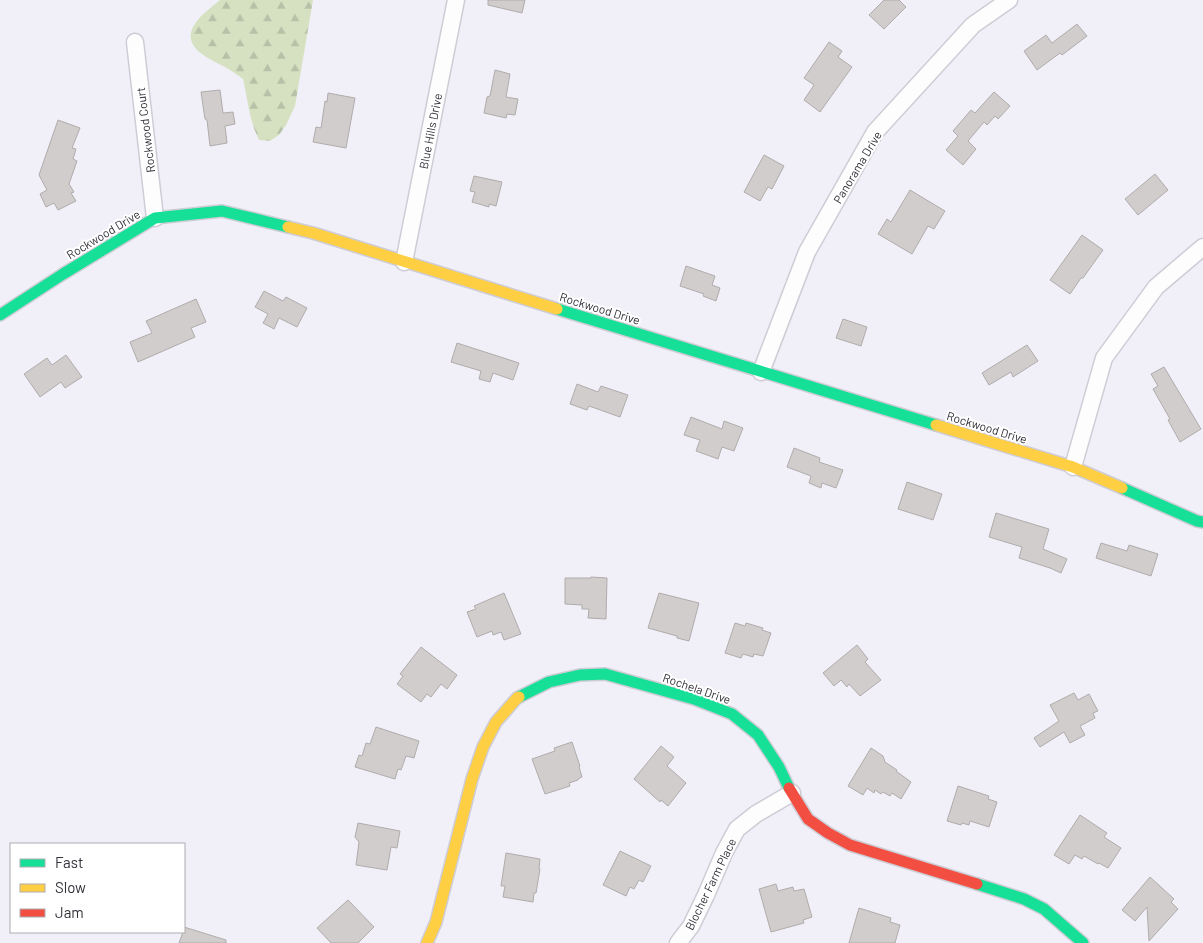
<svg xmlns="http://www.w3.org/2000/svg" width="1203" height="943" viewBox="0 0 1203 943" font-family="Barlow,sans-serif">
<style>
.forest{fill:url(#forest-firs)}
.building{fill:#d0cdcc;stroke:#b0acac}
.lines{fill:none;stroke-linecap:round;stroke-linejoin:round}
.street-casing{stroke:#ceccd5;stroke-width:19}
.fast-casing{stroke:#ceccd5;stroke-width:14}
.slow-casing{stroke:#ceccd5;stroke-width:14}
.jam-casing{stroke:#ceccd5;stroke-width:14}
.street{stroke:#fdfdfe;stroke-width:16}
.fast{stroke:#16e098;stroke-width:11}
.slow{stroke:#ffcf43;stroke-width:11}
.jam{stroke:#f24e42;stroke-width:11}
.labels{text-anchor:middle;dominant-baseline:central;stroke-width:4;stroke-linejoin:round;paint-order:stroke}
.street-label{font-size:12px;fill:#323039;stroke:#fff}
</style>
<defs>
<pattern id="forest-firs" width="22" height="20" patternUnits="userSpaceOnUse" patternTransform="scale(1.25)"><rect width="22" height="20" fill="#d5e1c1"/><path d="M5 1l3.5 6h-7zM16 11l3.5 6h-7z" fill="#b7c1a7"/></pattern>
</defs>
<rect width="100%" height="100%" fill="#f1f0f8"/>
<path class="forest" d="M220 0H313L295 106 286 125 279 135 270 141 259 140C249 120 248 100 243 79 237 74 230 70 223 66 206 57 178 45 197 21 203 13 212 7 220 0Z"/>
<g class="building">
<path d="M488 0H525L522 13 488 5Z"/>
<path d="M884 0H899L906 7 884 29 869 15Z"/>
<path d="M1077 24 1087 36 1062 55 1060 53 1037 70 1024 51 1046 35 1052 43Z"/>
<path d="M829 42 842 51 838 57 852 67 820 112 804 100 814 85 804 78Z"/>
<path d="M495 70 510 74 506 97 518 99 515 115 507 114 506 118 484 113 487 97 490 96Z"/>
<path d="M220 90 223 113 233 112 235 124 225 126 227 143 210 146 207 120 205 119 201 92Z"/>
<path d="M994 92 1010 106 998 119 995 116 987 125 984 122 968 141 976 149 963 165 946 150 958 136 953 131 971 110 975 113Z"/>
<path d="M328 93 355 98 346 148 313 142 316 127 321 128 325 101 327 102Z"/>
<path d="M58 120 80 128 72 148 76 149 73 159 77 161 69 184 74 192 71 193 76 201 58 210 54 203 46 207 40 194 47 190 39 175Z"/>
<path d="M764 155 784 166 772 189 768 187 760 201 744 192Z"/>
<path d="M1155 174 1168 190 1138 215 1125 199Z"/>
<path d="M474 176 502 182 496 206 489 204V207L472 202 475 192 470 191Z"/>
<path d="M910 190 945 211 934 229 928 226 912 254 878 234 887 219 891 222Z"/>
<path d="M1082 235 1103 250 1083 278H1081L1070 294 1050 280Z"/>
<path d="M686 266 715 276 712 285 720 288 716 301 703 296 704 294 680 286Z"/>
<path d="M264 291 283 301 286 297 307 308 297 327 279 318 274 329 263 323 268 314 255 307Z"/>
<path d="M196 299 206 322 191 328 195 337 138 362 130 342 152 333 146 321Z"/>
<path d="M843 319 867 327 861 346 836 338Z"/>
<path d="M457 343 519 363 513 380 493 373 490 382 479 379 481 371 451 362Z"/>
<path d="M1027 345 1038 361 1013 377 1011 372 989 385 982 373Z"/>
<path d="M66 355 82 377 65 388 61 382 40 397 24 374 47 358 52 365Z"/>
<path d="M1164 367 1201 429 1180 442 1168 420 1170 419 1153 389 1158 386 1151 374Z"/>
<path d="M577 384 598 392 601 386 628 395 620 417 589 406 587 410 570 404Z"/>
<path d="M691 417 722 429 724 421 743 428 734 451 722 447 718 459 696 451 700 440 684 435Z"/>
<path d="M794 448 820 458 819 462 843 470 836 488 822 483 821 488 809 483 811 476 787 467Z"/>
<path d="M907 482 942 494 933 520 898 509Z"/>
<path d="M996 513 1049 529 1043 549 1067 559 1061 573 1050 568 1019 558 1022 547 989 537Z"/>
<path d="M1101 543 1127 551 1129 545 1158 554 1151 576 1096 558Z"/>
<path d="M591 577 607 578 606 619 588 618 589 609H582V605L565 604V578H591Z"/>
<path d="M504 593 521 634 504 640 501 632 493 635 492 631 477 637 467 612 476 609 474 606Z"/>
<path d="M659 593 699 603 689 641 677 638V636L648 628Z"/>
<path d="M735 623 745 626 746 623 763 628 762 630 771 633 763 656 754 654 753 657 743 654 741 658 725 653Z"/>
<path d="M857 645 868 659 865 662 881 680 860 696 849 684 847 687 841 680 834 686 823 673Z"/>
<path d="M421 647 457 675 447 689 441 684 431 697 427 694 421 702 397 684 403 676 400 674Z"/>
<path d="M1074 693 1078 700 1089 694 1098 711 1093 713 1095 718 1080 726 1085 735 1070 743 1064 732 1040 747 1034 738 1059 721 1050 705Z"/>
<path d="M376 727 419 741 414 758 406 756 401 770 398 769 395 779 355 767 359 755 362 756 366 743 370 744Z"/>
<path d="M572 742 580 766 579 767 582 777 578 779V780L569 783 570 786 545 794 532 759 555 751 554 748Z"/>
<path d="M661 746 674 757 667 766 686 783 668 806 661 800 660 802 634 779Z"/>
<path d="M871 748 883 756 885 762 897 770 896 771 911 782 901 799 892 793 890 796 883 792 881 794 875 790 874 793 867 788 863 795 848 786Z"/>
<path d="M958 786 989 796 988 799 997 802 989 827 970 821 969 825 962 823 961 825 947 821Z"/>
<path d="M1080 815 1107 833 1104 837 1121 848 1108 868 1099 863 1098 864 1084 856 1082 859 1075 855 1069 864 1054 855Z"/>
<path d="M358 823 400 831 397 848 391 847 387 870 356 865 359 842 355 837Z"/>
<path d="M620 851 651 866 643 882 639 880 634 889 630 887 626 896 603 885Z"/>
<path d="M506 853 540 859 539 869H540L536 893H534L533 902 503 897 505 886H501Z"/>
<path d="M1150 877 1174 899 1171 902 1178 909 1149 941 1147 907 1135 921 1122 910Z"/>
<path d="M776 884 778 891 793 887 794 891 804 889 812 917 803 920 804 923 771 932 759 889Z"/>
<path d="M348 900 374 927 358 943H331L317 928Z"/>
<path d="M859 908 891 918 890 922 900 925 895 943H849Z"/>
<path d="M184 927 226 940V943H179L183 932H184Z"/>
</g>
<g class="lines">
<g class="street-casing">
<g id="street">
<path d="M135 42 155 218"/>
<path d="M404 262 456 0"/>
<path d="M761 372 807 252 875 132 973 25 1009 0"/>
<path d="M1073 467 1104 358 1156 287 1203 247"/>
<path d="M678 943 691 926 706 895 724 853 737 829 756 814 792 793"/>
</g>
</g>
<g class="fast-casing">
<g id="fast">
<path d="M557 309 936 425"/>
<path d="M0 315 63 274 155 218 222 211 288 227"/>
<path d="M1122 488 1197 521 1203 522"/>
<path d="M519 697 549 682 580 675 605 674 694 699 732 714 758 735 779 767 789 788"/>
<path d="M977 884 1024 899 1044 909 1083 943"/>
</g>
</g>
<g class="slow-casing">
<g id="slow">
<path d="M288 227 313 233 557 309"/>
<path d="M936 425 1073 467 1122 488"/>
<path d="M427 943 436 922 472 779 483 747 496 722 517 698 519 697"/>
</g>
</g>
<g class="jam-casing">
<path id="jam" d="M789 788 808 819 828 833 850 845 977 884"/>
</g>
<use href="#street" class="street"/>
<use href="#fast" class="fast"/>
<use href="#slow" class="slow"/>
<use href="#jam" class="jam"/>
</g>
<g class="labels">
<g class="street-label">
<text transform="translate(145 130) rotate(-97)">Rockwood Court</text>
<text transform="translate(430 131) rotate(-79)">Blue Hills Drive</text>
<text transform="translate(857 167) rotate(-59)">Panorama Drive</text>
<text transform="translate(103 234) rotate(-31)">Rockwood Drive</text>
<text transform="translate(600 308) rotate(17)">Rockwood Drive</text>
<text transform="translate(987 427) rotate(17)">Rockwood Drive</text>
<text transform="translate(697 688) rotate(19)">Rochela Drive</text>
<text transform="translate(710 884) rotate(-64)">Blocher Farm Place</text>
</g>
</g>
<rect x="10" y="843" width="175" height="90" fill="#ffffff" stroke="#adacb0"/>
<rect x="20" y="859" width="25" height="8" fill="#16e098" stroke="#adacb0"/>
<text x="55" y="868" font-size="15" fill="#323039">Fast</text>
<rect x="20" y="884" width="25" height="8" fill="#ffcf43" stroke="#adacb0"/>
<text x="55" y="893" font-size="15" fill="#323039">Slow</text>
<rect x="20" y="909" width="25" height="8" fill="#f24e42" stroke="#adacb0"/>
<text x="55" y="918" font-size="15" fill="#323039">Jam</text>
</svg>
